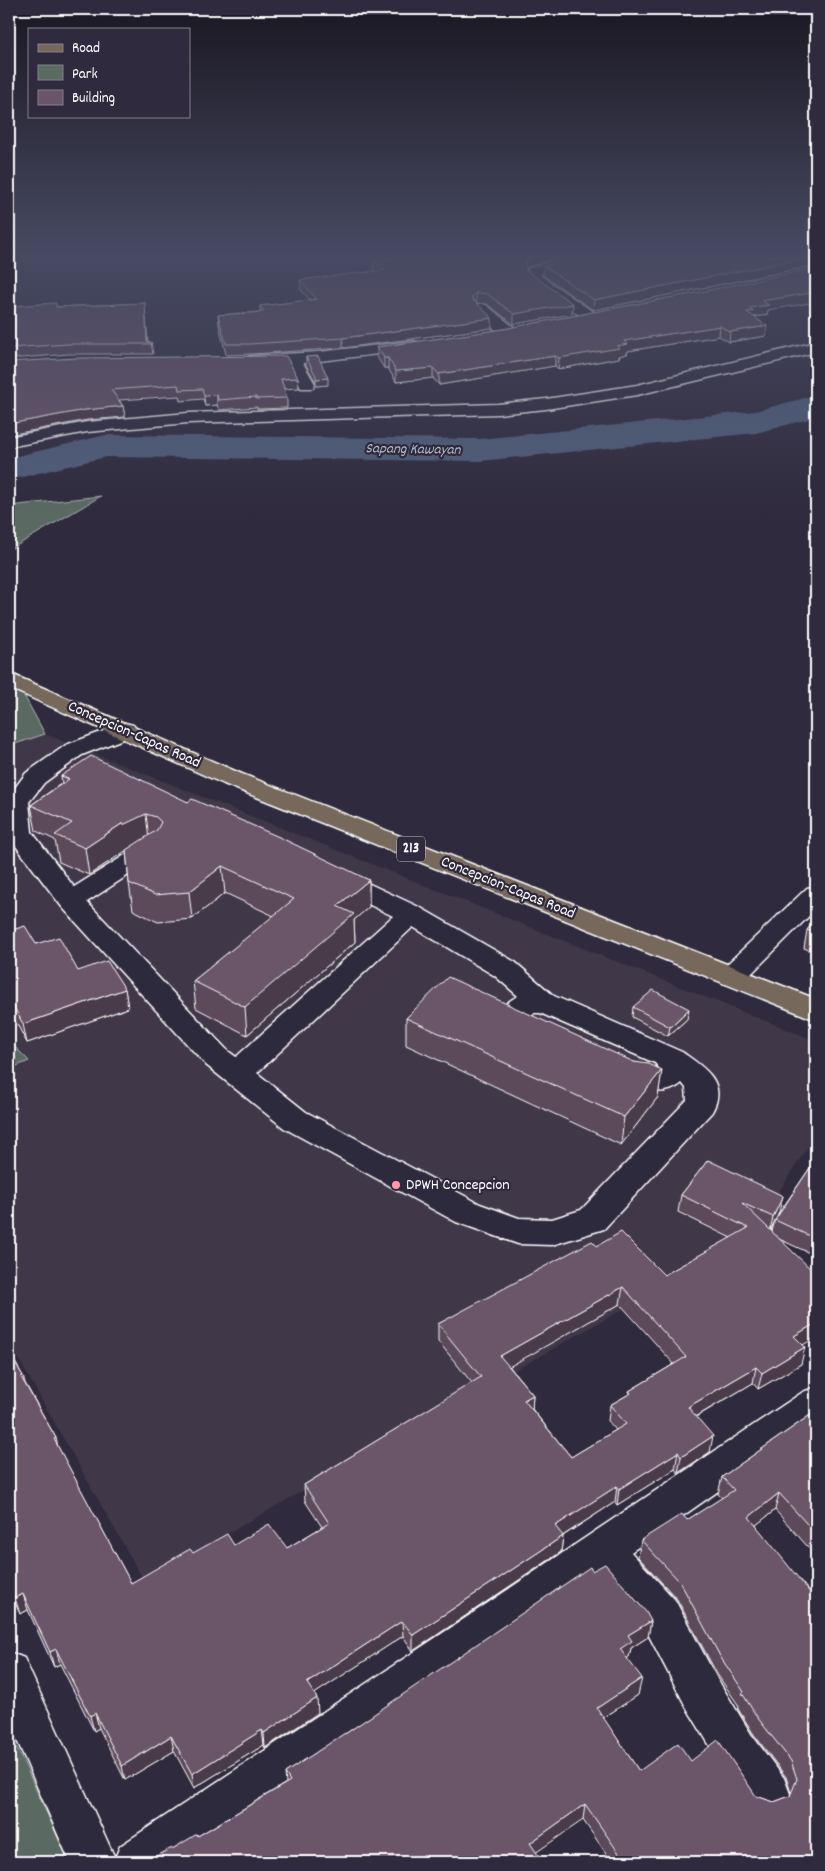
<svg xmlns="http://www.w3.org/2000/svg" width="825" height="1871" viewBox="0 0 825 1871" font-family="Dekko,sans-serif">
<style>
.built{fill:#41374a}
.green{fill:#5a6b62;stroke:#acb5b0}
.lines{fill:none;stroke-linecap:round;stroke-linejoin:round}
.river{fill:#51617b;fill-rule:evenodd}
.minor-casing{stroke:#fff;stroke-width:3}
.major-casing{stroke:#fff;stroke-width:3}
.minor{fill:#2f2a3d;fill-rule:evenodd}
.major{fill:#76695c;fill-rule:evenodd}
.wall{fill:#5b485a;stroke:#fff;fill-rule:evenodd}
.shaded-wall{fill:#4a3b4a;stroke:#fff}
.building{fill:#6a5469;stroke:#fff;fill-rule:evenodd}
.poi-dot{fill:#ff9aa2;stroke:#2f2a3d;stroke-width:2}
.labels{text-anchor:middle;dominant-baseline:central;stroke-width:4.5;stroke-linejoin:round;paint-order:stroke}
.far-water-label{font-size:15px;font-style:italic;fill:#b1b8c4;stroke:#2f2a3d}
.shield{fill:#2f2a3d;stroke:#c1bfc5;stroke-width:1}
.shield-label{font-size:15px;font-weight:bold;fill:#fff}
.street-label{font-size:16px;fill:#fff;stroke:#2f2a3d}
.poi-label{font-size:16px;fill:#fff;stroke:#2f2a3d;text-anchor:start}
</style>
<rect width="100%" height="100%" fill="#2f2a3d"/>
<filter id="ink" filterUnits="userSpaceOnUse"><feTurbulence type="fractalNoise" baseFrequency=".02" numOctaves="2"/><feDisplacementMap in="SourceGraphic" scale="10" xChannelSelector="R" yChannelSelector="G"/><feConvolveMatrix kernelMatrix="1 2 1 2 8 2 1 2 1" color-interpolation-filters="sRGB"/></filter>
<g filter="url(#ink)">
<path class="built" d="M45 734 816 1041V1134L750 1237 144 1581 9 1342V1069L28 1061 9 1041V746Z"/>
<g class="green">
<path d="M101 496 9 550V506Z"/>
<path d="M9 668 45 734 9 746Z"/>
<path d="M9 1041 29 1061 9 1069Z"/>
<path d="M9 1730 69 1862H9Z"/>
</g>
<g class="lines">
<path class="river" d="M816 395V417L756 433 480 461 106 457 9 480V458L106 435 480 439 755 411Z"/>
<g class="minor-casing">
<g id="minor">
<path d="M568 256H584L576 264 541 274V276L596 314 599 317 596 320H586L527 278 526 272 528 269Z"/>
<path d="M481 303 486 305 516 329 519 332 516 335C502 339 482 320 473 308L476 305Z"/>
<path d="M414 341 420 343 422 346 420 349 303 363 315 384 313 388H301L288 364 251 366 245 364 243 361 245 358 251 356 319 352Z"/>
<path d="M816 342V352L637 395 546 409 498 414 188 423 87 432 9 447V437L87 422 188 413 498 404 546 399 637 385Z"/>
<path d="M125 723 133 725 137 730 133 735 82 755 44 783 29 802 32 832 74 887 141 845 150 842 159 845 163 850 159 855 87 902 228 1051 236 1057 393 916 326 884 322 878 326 872 335 870 344 872 421 908 515 962 554 996 682 1052C703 1067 729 1082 712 1112L604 1229 552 1245 518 1244 456 1222 284 1128 206 1065 62 907 9 837V796L26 773 66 745ZM413 927 495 976 518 996C479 1015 520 1047 548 1039L553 1032 548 1025 532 1017 533 1013H540L655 1063 660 1069 658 1071C640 1070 633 1059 614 1064L610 1072 614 1080C635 1088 662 1100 682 1083L686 1088 687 1100 581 1210 552 1219 519 1218 480 1204 306 1112 257 1073Z"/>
<path d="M816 886V909L742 983 732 985 722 983 718 976 722 969 807 888Z"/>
<path d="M816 1387V1423L631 1552 675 1600 715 1675 751 1734 784 1778 790 1794 784 1810 768 1816 752 1810 721 1764 685 1705 645 1628 599 1574 176 1862H70L9 1722V1652L24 1658 115 1858 120 1846 458 1623 803 1392Z"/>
</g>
</g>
<g class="major-casing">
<path id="major" d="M9 673 242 774 816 999V1020L224 784 9 688Z"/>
</g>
<use href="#minor" class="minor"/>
<use href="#major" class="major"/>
</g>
<g class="wall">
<path d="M396 256H561L527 267 526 269 572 314 514 324 487 304 476 303 492 328 343 348 251 354 226 355 219 325 218 315 260 312V306L310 300 301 290 300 280 375 271 374 270 373 261 397 257Z"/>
<path d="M816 256V266L593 310 543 275 544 266Z"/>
<path d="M690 294 768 310 767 315 755 317 766 336 729 342 719 336 628 351 627 354 619 356V358L558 369 555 366 439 385 433 378 396 382 388 368H384L377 357V347L498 330Z"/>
<path d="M145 303 148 342H151L153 354H69L9 359V326L13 325 56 307Z"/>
<path d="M306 357 328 385 316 386V382L306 365Z"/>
<path d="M9 362 298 378 299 388 284 389 287 398V408L257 409V407L219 410 217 405 205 406 203 399 180 401 179 396 119 400 123 406 125 417 87 420 9 435Z"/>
<path d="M61 776 188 802 369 880V907L354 920 355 942 247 1035 196 1008 193 981 274 916 225 893 192 919 158 922 133 910 129 883 126 850 89 875 59 862 55 840 36 831 31 805 62 783Z"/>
<path d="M816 919V953L804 948 807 930Z"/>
<path d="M9 931 36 944 78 971 125 989 128 1008 27 1043 9 1009Z"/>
<path d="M633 1007 687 1019 668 1036 632 1017Z"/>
<path d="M406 1018 634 1062 662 1070 658 1097 621 1145 406 1045Z"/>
<path d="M816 1159V1256L779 1239 803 1345 801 1364 758 1389 753 1383 696 1417 710 1452 678 1473 675 1469 617 1505 615 1502 563 1536 561 1552 413 1651 403 1636 314 1694 318 1713 265 1748 264 1745 194 1788 174 1751 125 1780 99 1728 94 1731 60 1664 54 1667 28 1610 20 1614 9 1590V1352L23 1376 25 1383 56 1438 58 1447 131 1583 193 1553 234 1545 287 1548 322 1527 305 1501 304 1485 472 1383 438 1341V1324L597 1246 664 1275 731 1238 678 1212 681 1195 708 1160 779 1212 777 1216ZM774 1223 772 1232 771 1230ZM620 1304 674 1364 629 1391V1394L610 1405 608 1421 616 1430 571 1457 532 1409 533 1395 509 1366Z"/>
<path d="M816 1411V1556L775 1510 756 1525 816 1862H612L583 1820 174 1848 198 1836 286 1783 285 1773 345 1734 592 1571 651 1621 648 1637 631 1648 629 1657 627 1659 638 1695 603 1718 639 1771 691 1761 756 1796 774 1802 790 1796 791 1793 786 1777 753 1733 738 1709 739 1706 717 1674 677 1599 638 1557 641 1540 687 1520 722 1498 718 1494 722 1477Z"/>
</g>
<g class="shaded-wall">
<path d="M532 256H561L527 267 524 272 525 263 528 258Z"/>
<path d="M814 256H816V265L593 310 594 300Z"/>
<path d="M816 292V302L768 310 767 315 753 317 747 312 749 308 762 301Z"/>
<path d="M476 293V303L472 307V297Z"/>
<path d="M573 304 572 314 514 324V314Z"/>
<path d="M492 318V328L343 348V338Z"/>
<path d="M720 326 719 336 628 351 627 354 619 356V358L558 369 559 358 624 341Z"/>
<path d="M767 326 766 336 729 342 730 332Z"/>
<path d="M555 356V366L439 385V374Z"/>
<rect x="384" y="358" width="4" height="10"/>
<path d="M433 368V378L396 382V371Z"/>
<path d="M298 378 299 388 282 389 281 379Z"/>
<path d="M328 378V385L316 386V379Z"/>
<path d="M217 395V405L205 406 204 396Z"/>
<path d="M123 406 125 417 87 420 9 435V424L85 410Z"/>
<path d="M146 814 149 840 127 850 89 875 85 848 123 823Z"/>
<path d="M222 866 225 893 192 919 189 892Z"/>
<path d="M369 880V907L354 920 355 942 247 1035 245 1007 337 906Z"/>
<path d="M125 989 128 1008 27 1043 23 1024Z"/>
<path d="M689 1009 687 1019 668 1036 670 1027Z"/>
<path d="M662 1070 658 1097 621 1145 624 1117Z"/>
<path d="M783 1196 779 1212 776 1220H775L769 1234 773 1217Z"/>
<path d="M623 1287 620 1304 500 1372V1356Z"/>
<path d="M816 1323V1337L790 1353 794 1336Z"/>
<path d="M805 1347 801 1364 758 1389 762 1373Z"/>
<path d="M756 1367 753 1383 685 1423 688 1407Z"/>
<path d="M533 1395 532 1411 524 1400Z"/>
<path d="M713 1436 710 1452 678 1473 681 1457Z"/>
<path d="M678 1452 675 1469 617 1505 619 1489Z"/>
<path d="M617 1486 615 1502 553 1542 555 1526Z"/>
<path d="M779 1493 775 1510 745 1534 749 1517Z"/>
<path d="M563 1536 561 1552 413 1651V1635Z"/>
<path d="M23 1594 28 1610 20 1614 15 1598Z"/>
<path d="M402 1621 403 1636 308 1698 307 1683Z"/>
<path d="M651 1621 648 1637 631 1648 629 1657 617 1666 620 1649 628 1635Z"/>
<path d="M56 1649 60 1664 54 1667 50 1652Z"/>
<path d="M642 1678 638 1695 594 1724 597 1708Z"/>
<path d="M317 1698 318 1713 265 1748 264 1733Z"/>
<path d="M95 1713 99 1728 94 1731 90 1716Z"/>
<path d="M262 1730 264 1745 194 1788 192 1774Z"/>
<path d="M171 1736 174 1751 125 1780 122 1766Z"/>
<path d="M585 1804 583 1820 528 1858 530 1843Z"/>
</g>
<g class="building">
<path d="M403 256H532L528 258 525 263 526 270 573 304 514 314 487 294 476 293 472 297V299L492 318 343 338 250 344H226L218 315 264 312 260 306 317 299 300 280 385 270 373 261Z"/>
<path d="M577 256H814L594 300 544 266Z"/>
<path d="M816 268V292L762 301 769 305 749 308 754 311 747 312 767 326 730 332 720 326 624 341 628 344 617 346 620 348 559 358 555 356 439 374 433 368 396 371 388 358H384L377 347 498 330 690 294Z"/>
<path d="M56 303V307L145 303 147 342H151L152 344H68L9 348V326L13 325 12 306Z"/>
<path d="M286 356 298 378 281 379 287 398 256 399V397L218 400 217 395 204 396 202 389 179 390 178 385 111 390 123 406 85 410 9 424V362L77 358Z"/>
<path d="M318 356 328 378 316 379V376L306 357Z"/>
<path d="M91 756 188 802 192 799 279 837 369 880 337 906 354 914 245 1007 193 981 294 899 222 866 189 892 155 895 129 883 126 850 157 830 161 822 156 817 146 814 123 825V823L85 848 55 835 72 823 31 805 69 779 61 776Z"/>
<path d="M816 919V933L807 930Z"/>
<path d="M25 926 36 944 59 937 78 971 107 961 125 989 23 1024 9 998V931Z"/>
<path d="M448 977 634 1062 649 1064 662 1070 624 1117 406 1018Z"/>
<path d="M653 990 689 1009 670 1027 633 1007Z"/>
<path d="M816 1159V1239L775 1220Z"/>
<path d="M708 1160 783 1196 773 1217 742 1203 816 1274V1323L794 1336 805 1347 762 1373 756 1367 688 1407 713 1436 681 1457 678 1452 619 1489 617 1486 555 1526 563 1536 413 1635 402 1621 307 1683 317 1698 264 1733 262 1730 192 1774 171 1736 122 1766 95 1713 90 1716 56 1649 50 1652 23 1594 15 1598 9 1584V1352L23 1376 21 1377 56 1438 54 1439 131 1583 190 1549 193 1553 227 1534 234 1545 269 1524 287 1548 329 1523 304 1485 481 1377 438 1324 592 1241 597 1246 621 1232 664 1275 748 1228 681 1195ZM623 1287 686 1357 629 1391 631 1393 610 1405 626 1424 571 1457 524 1400 533 1395 500 1356Z"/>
<path d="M816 1411V1534L779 1493 749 1517 816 1600V1862H625L585 1804 530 1843 543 1862H145L170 1849 174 1848 197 1834 198 1836 290 1781 285 1773 345 1733V1734L590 1567 592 1571 605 1564 646 1612 651 1621 628 1635 632 1641 620 1649 642 1678 597 1708 639 1771 678 1743 691 1761 718 1740 756 1796 774 1802 790 1796 797 1779 791 1761 757 1717 742 1693 744 1692 721 1658 680 1582 641 1540 682 1514 687 1520 734 1490 722 1477Z"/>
</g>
</g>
<linearGradient id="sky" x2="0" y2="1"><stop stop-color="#1a1722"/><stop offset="0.49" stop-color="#474a62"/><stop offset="1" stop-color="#474a62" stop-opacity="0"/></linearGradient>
<rect width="825" height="518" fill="url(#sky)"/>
<circle class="poi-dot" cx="396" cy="1185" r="5"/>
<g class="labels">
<g class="far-water-label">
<text transform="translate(413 450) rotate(1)">Sapang Kawayan</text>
</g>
<rect class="shield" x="397" y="836.5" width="28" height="25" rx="4"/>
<g class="shield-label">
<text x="411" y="849">213</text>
</g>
<g class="street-label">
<text transform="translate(134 735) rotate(24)">Concepcion-Capas Road</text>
<text transform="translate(508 888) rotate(22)">Concepcion-Capas Road</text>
</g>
<g class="poi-label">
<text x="406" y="1185">DPWH Concepcion</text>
</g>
</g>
<rect width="825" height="1871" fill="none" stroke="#2f2a3d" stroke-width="30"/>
<rect x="15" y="15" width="795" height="1841" fill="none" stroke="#fff" stroke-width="2" filter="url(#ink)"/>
<rect x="28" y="28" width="162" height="90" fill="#2f2a3d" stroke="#827f8b"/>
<rect x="38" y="44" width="25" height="8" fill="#76695c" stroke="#827f8b"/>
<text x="72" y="52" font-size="15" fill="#ffffff">Road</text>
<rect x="38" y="65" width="25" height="15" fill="#5a6b62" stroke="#827f8b"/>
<text x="72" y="78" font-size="15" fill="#ffffff">Park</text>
<rect x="38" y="90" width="25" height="15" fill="#6a5469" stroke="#827f8b"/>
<text x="72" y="102" font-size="15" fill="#ffffff">Building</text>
</svg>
